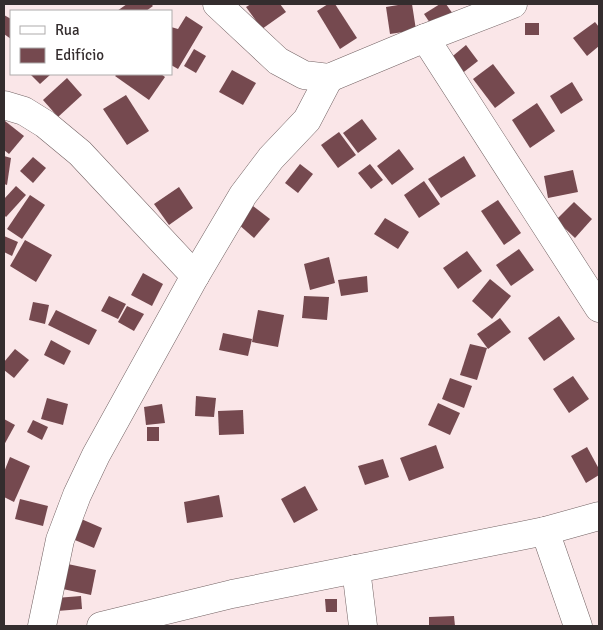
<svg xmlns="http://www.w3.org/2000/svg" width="603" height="630" viewBox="0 0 603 630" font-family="Signika,sans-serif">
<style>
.building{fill:#75494f}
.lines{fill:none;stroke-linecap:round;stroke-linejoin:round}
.minor-casing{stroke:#736364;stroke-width:29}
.minor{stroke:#fff;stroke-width:28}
</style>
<rect width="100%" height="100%" fill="#fae6e8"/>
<g class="building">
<path d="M127 4H151L153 6 146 11H117Z"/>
<path d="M251 4H280L286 12 262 29 246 7Z"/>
<path d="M328 4H335L357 38 340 49 317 11Z"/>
<path d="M404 4H412L416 30 390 34 386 7Z"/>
<path d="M440 4H446L455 17 434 29 424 14Z"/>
<path d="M4 15 11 19V39L4 34Z"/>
<path d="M186 16 203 27 178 69 171 65V27L178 29Z"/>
<path d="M595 22 599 27V46L587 56 573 38Z"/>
<rect x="525" y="23" width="14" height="12"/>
<path d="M466 45 478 61 460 75 448 60Z"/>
<path d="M194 49 206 56 196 73 184 66Z"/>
<path d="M493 64 515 93 495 108 473 79Z"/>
<path d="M232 70 256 83 243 105 219 92Z"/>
<path d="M30 74H51L40 84Z"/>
<path d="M117 74H161L165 77 149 100 115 76Z"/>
<path d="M67 78 82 95 58 117 43 100Z"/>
<path d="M572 82 583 100 561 114 550 96Z"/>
<path d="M126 95 149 131 127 145 103 109Z"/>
<path d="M537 103 555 131 530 148 512 120Z"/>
<path d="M362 119 377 139 358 153 343 133Z"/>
<path d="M5 121 24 136 9 154 4 150Z"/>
<path d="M339 132 356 155 338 168 321 145Z"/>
<path d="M399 149 414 169 392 185 377 166Z"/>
<path d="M4 156 11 158 7 185 4 184Z"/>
<path d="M464 156 476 176 441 198 428 179Z"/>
<path d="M33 157 46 168 33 183 20 171Z"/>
<path d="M300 164 313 174 298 193 285 183Z"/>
<path d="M370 164 383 180 371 189 358 173Z"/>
<path d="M573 170 578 192 548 198 544 176Z"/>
<path d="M424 181 440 204 419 218 404 195Z"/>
<path d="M16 186 26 195 6 217 4 215V199Z"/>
<path d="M179 187 193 208 169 225 154 204Z"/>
<path d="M30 195 45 205 22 239 7 229Z"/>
<path d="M498 200 521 233 504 245 481 211Z"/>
<path d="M574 202 592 219 575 238 556 220Z"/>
<path d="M253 206 270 219 254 238 238 224Z"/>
<path d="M385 218 409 232 398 249 374 234Z"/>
<path d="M4 236 18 242 12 256 4 252Z"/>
<path d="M25 240 52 255 36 282 10 266Z"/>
<path d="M519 249 534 270 511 286 496 265Z"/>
<path d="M467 251 482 271 458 289 443 268Z"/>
<path d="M329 257 335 283 310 290 304 264Z"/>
<path d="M143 273 163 284 152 306 131 295Z"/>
<path d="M367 276 368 292 341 296 338 280Z"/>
<path d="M490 279 511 296 492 319 472 301Z"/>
<path d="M109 296 126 304 118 319 101 311Z"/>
<path d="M304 296 329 297 327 320 302 318Z"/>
<path d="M33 302 49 305 45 324 29 320Z"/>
<path d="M127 306 144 314 134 331 118 322Z"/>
<path d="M56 310 97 330 89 345 48 325Z"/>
<path d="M258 310 284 315 278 347 252 342Z"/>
<path d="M559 316 575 339 544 361 528 338Z"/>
<path d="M500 318 511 332 488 349 477 334Z"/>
<path d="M223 333 252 339 248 356 219 350Z"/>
<path d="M51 340 71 351 64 365 44 355Z"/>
<path d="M470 344 487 348 477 380 460 375Z"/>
<path d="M15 349 29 360 14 378 4 370V362Z"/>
<path d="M573 376 589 399 569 413 553 389Z"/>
<path d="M450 378 472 386 464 408 442 399Z"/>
<path d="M196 396 216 398 214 417 195 416Z"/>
<path d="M47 398 68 404 63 425 41 419Z"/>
<path d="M438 403 460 413 450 435 428 425Z"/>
<path d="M162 404 165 423 146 425 144 407Z"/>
<path d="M243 410 244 434 219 435 218 411Z"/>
<path d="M4 419 15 425 4 445Z"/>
<path d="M33 420 48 427 42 440 27 432Z"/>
<rect x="147" y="427" width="12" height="14"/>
<path d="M436 445 444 468 409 481 400 458Z"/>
<path d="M587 447 599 469V475L586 483 571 456Z"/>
<path d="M10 457 30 466 14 502 4 497V472Z"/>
<path d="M383 459 389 477 365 485 358 466Z"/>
<path d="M305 486 318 510 294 523 281 499Z"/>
<path d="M219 495 223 517 187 523 184 502Z"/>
<path d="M20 499 48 506 43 526 15 519Z"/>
<path d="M79 518 102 528 94 548 70 538Z"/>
<path d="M63 563 96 570 91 595 58 588Z"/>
<path d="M81 596 82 609 57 611 56 598Z"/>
<path d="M325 599H337V612H326Z"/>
<path d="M454 616 455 626H429V617Z"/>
</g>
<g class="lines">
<g class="minor-casing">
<g id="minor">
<path d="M217 4 278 61 304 75 329 78 425 38 513 4"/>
<path d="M425 38 599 308"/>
<path d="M4 105 24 111 45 124 80 153 195 276"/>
<path d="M545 531 578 626"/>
<path d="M356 569 363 626"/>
<path d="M42 626 60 540 77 495 96 455 195 276 243 195 271 158 307 120 329 78"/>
<path d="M101 626 232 594 545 531 599 516"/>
</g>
</g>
<use href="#minor" class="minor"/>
</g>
<rect width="603" height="630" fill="none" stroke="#342d2e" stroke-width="10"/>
<rect x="10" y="10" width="162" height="65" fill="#ffffff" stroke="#aeabab"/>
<rect x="20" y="26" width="25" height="8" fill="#ffffff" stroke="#aeabab"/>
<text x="55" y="35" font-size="15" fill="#342d2e">Rua</text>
<rect x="20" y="48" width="25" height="15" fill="#75494f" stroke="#aeabab"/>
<text x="55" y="60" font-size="15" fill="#342d2e">Edifício</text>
</svg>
